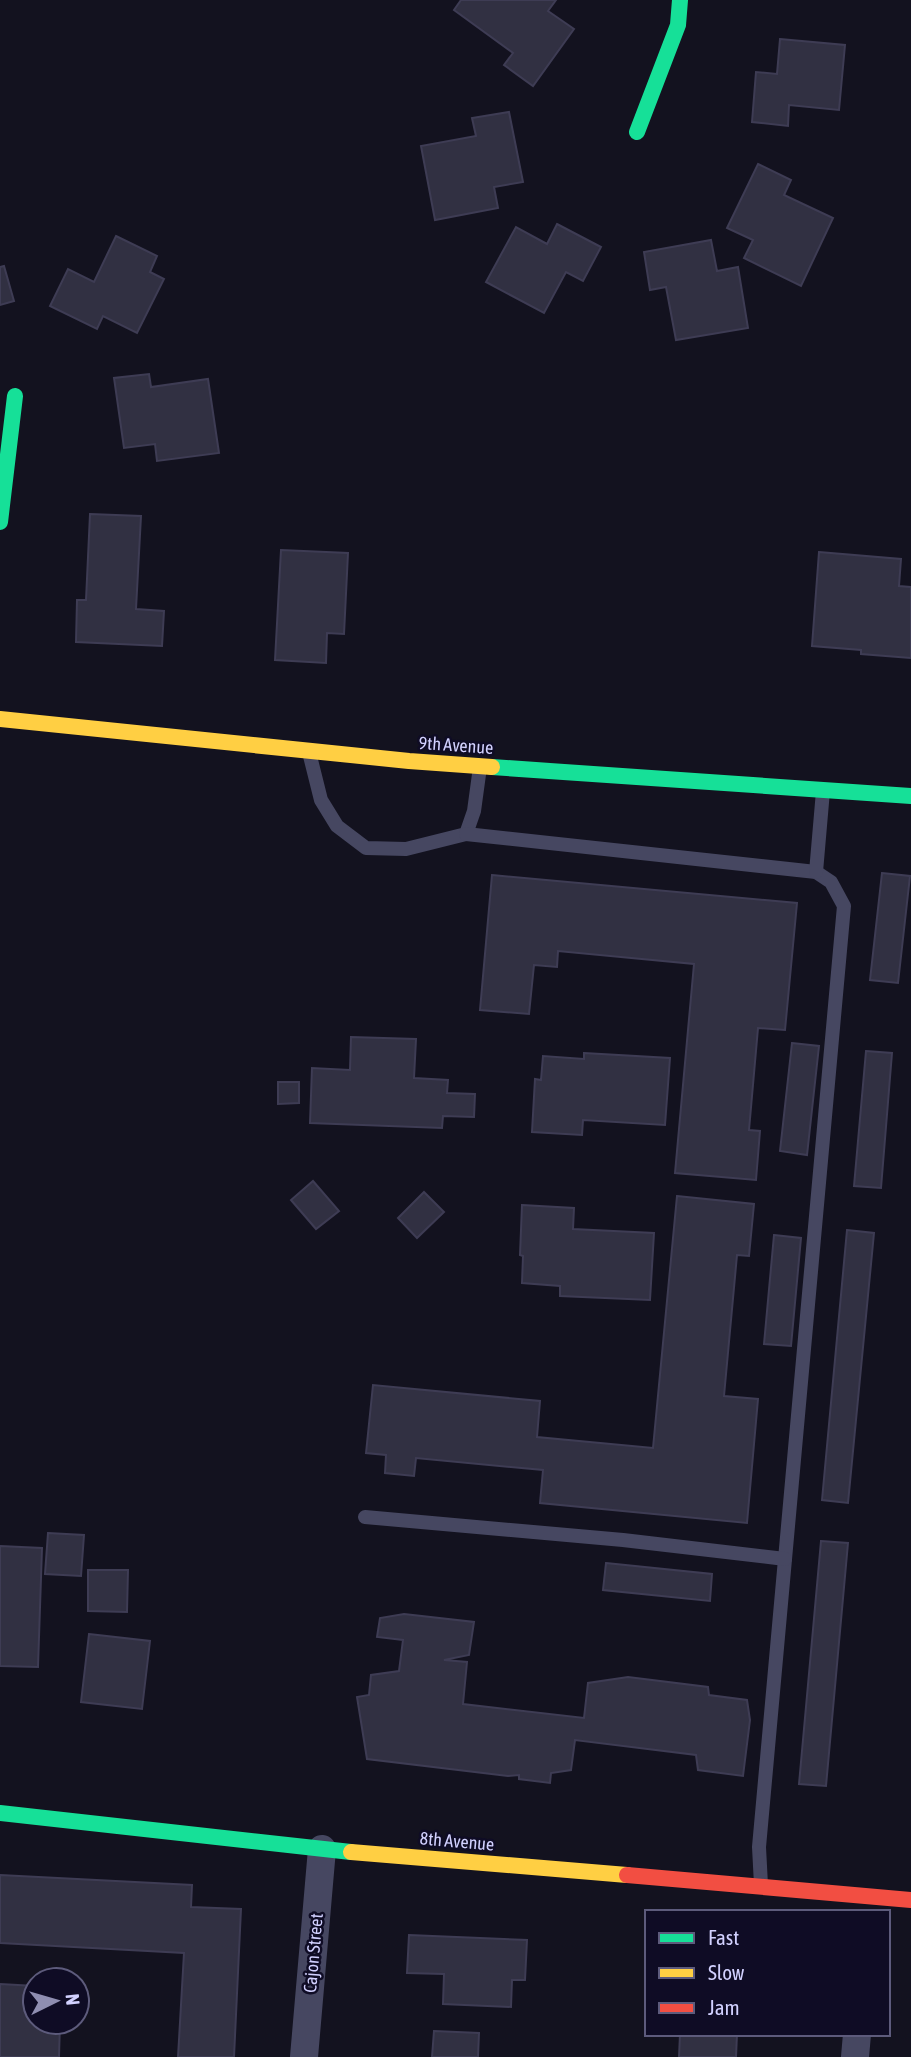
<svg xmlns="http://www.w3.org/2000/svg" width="911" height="2057" viewBox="0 0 911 2057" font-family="'Asap Condensed',sans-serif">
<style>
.building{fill:#313042;stroke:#3e3c54;stroke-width:2}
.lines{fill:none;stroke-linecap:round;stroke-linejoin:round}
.lane{stroke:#464761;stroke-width:14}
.street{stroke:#464761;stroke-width:28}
.fast{stroke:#16e098;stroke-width:16}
.slow{stroke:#ffcf43;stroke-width:16}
.jam{stroke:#f24e42;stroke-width:16}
.labels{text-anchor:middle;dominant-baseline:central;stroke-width:5;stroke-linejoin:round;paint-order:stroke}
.street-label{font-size:18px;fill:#d2d1ff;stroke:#0f0c25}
</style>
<rect width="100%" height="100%" fill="#13121f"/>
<g class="building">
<path d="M461 0H556L548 11 574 29 533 86 504 65 513 53 454 10Z"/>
<path d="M780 39 845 45 839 110 789 105 788 126 752 122 756 72 777 74Z"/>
<path d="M509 112 523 182 494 187 498 208 435 220 421 146 476 136 472 118Z"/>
<path d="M758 164 791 180 784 195 833 218 801 286 744 258 753 240 727 228Z"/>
<path d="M557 224 601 247 583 281 566 272 544 313 486 282 516 227 547 244Z"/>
<path d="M116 236 157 256 150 272 164 279 137 333 103 316 97 329 50 306 68 269 94 282Z"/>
<path d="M711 240 717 271 738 267 748 328 676 340 666 287 650 290 644 252Z"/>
<path d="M4 266 14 301 0 305V267Z"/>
<path d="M149 374 151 387 208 379 219 453 157 461 155 444 124 448 114 378Z"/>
<path d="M90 514 141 516 136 609 164 611 162 646 76 642 77 600H86Z"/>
<path d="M281 550 348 553 344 634 327 633 326 663 275 660Z"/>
<path d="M819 552 901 559 899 586 911 587V658L861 654V650L812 646Z"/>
<path d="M882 873 910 876 898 983 870 980Z"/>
<path d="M492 875 797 903 785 1030 758 1028 749 1130 760 1131 756 1180 675 1173 694 964 558 951 557 967 534 965 529 1014 480 1010Z"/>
<path d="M351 1037 416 1039 414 1078 448 1080 447 1093 475 1094 474 1117 443 1116 442 1128 310 1123 312 1068 350 1070Z"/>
<path d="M792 1043 819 1046 807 1155 780 1151Z"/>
<path d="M866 1051 892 1053 881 1188 854 1186Z"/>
<path d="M584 1053 670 1058 665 1125 583 1120 582 1135 532 1132 535 1079 541 1080 543 1056 584 1059Z"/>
<path d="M278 1082H299V1103L278 1104Z"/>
<path d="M313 1181 339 1211 316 1229 291 1200Z"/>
<path d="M424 1192 444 1212 417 1238 398 1218Z"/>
<path d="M677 1196 754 1204 749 1256 737 1255 724 1396 758 1399 747 1523 540 1503 543 1470 416 1458 414 1476 385 1473 386 1455 366 1453 373 1385 540 1401 537 1437 653 1448Z"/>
<path d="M522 1205 574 1208 573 1229 654 1233 650 1300 560 1296V1286L522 1283 523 1256 520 1255Z"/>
<path d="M847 1230 874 1233 848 1503 822 1500Z"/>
<path d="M774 1235 801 1238 791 1346 764 1344Z"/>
<path d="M48 1533 84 1535 81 1576 45 1574Z"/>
<path d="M821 1541 848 1543 826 1786 799 1784Z"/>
<path d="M0 1546 42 1548 38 1667 0 1666Z"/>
<path d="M606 1563 712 1574 710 1601 603 1590Z"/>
<path d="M88 1570H128L127 1612 88 1611Z"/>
<path d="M404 1614 474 1622 469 1655 444 1660 467 1662 463 1704 584 1718 588 1683 628 1677 708 1687 709 1695 747 1700 750 1720 743 1776 698 1770 696 1755 575 1740 571 1770 551 1773 550 1783 519 1779V1775L508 1776 367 1759 357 1697 369 1695 371 1675 399 1671 403 1640 377 1637 380 1618Z"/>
<path d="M89 1634 150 1641 142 1709 81 1702Z"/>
<path d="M0 1875 192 1885 191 1907 241 1909 234 2057H178L184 1953 0 1943Z"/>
<path d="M409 1935 527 1940 525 1980H512L511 2007 443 2004 444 1974 407 1973Z"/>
<path d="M0 1984 35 1986V2022H60L59 2057H0Z"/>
<path d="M434 2031 479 2033 478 2057H432Z"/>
<path d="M680 2034H737L736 2057H679Z"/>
</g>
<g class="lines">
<g class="lane">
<path d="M309 752 321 800 337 826 366 848 406 849 466 834 474 811 480 767"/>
<path d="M466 834 816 872 831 882 844 906 759 1847 761 1885"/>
<path d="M816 872 823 791"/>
<path d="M365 1517 623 1540 785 1559"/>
</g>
<g class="street">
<path d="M304 2057 322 1849"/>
<path d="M855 2057 857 2034"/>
</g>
<g class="fast">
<path d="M637 132 678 25 680 0"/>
<path d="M0 522 15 396"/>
<path d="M492 767 911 796"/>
<path d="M0 1813 351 1852"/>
</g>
<g class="slow">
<path d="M0 719 409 761 492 767"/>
<path d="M351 1852 627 1875"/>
</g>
<path class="jam" d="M627 1875 911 1900"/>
</g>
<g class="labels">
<g class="street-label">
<text transform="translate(456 745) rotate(4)">9th Avenue</text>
<text transform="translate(457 1841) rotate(5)">8th Avenue</text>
<text transform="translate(313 1953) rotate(-85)">Cajon Street</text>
</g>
</g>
<rect x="645" y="1910" width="245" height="126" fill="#0f0c25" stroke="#5d5b7c" stroke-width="2"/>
<rect x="659" y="1933" width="35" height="10" fill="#16e098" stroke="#5d5b7c" stroke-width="2"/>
<text x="708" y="1945" font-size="21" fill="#d2d1ff">Fast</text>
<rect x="659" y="1968" width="35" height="10" fill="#ffcf43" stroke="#5d5b7c" stroke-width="2"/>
<text x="708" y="1980" font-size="21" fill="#d2d1ff">Slow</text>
<rect x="659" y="2003" width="35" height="10" fill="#f24e42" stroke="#5d5b7c" stroke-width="2"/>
<text x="708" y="2015" font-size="21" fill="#d2d1ff">Jam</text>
<g transform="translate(56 2001) rotate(85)"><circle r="33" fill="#0f0c25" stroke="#5d5b7c" stroke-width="2"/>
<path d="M0-5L12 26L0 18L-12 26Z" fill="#8f8eb1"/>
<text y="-10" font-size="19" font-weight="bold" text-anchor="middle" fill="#d2d1ff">N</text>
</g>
</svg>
